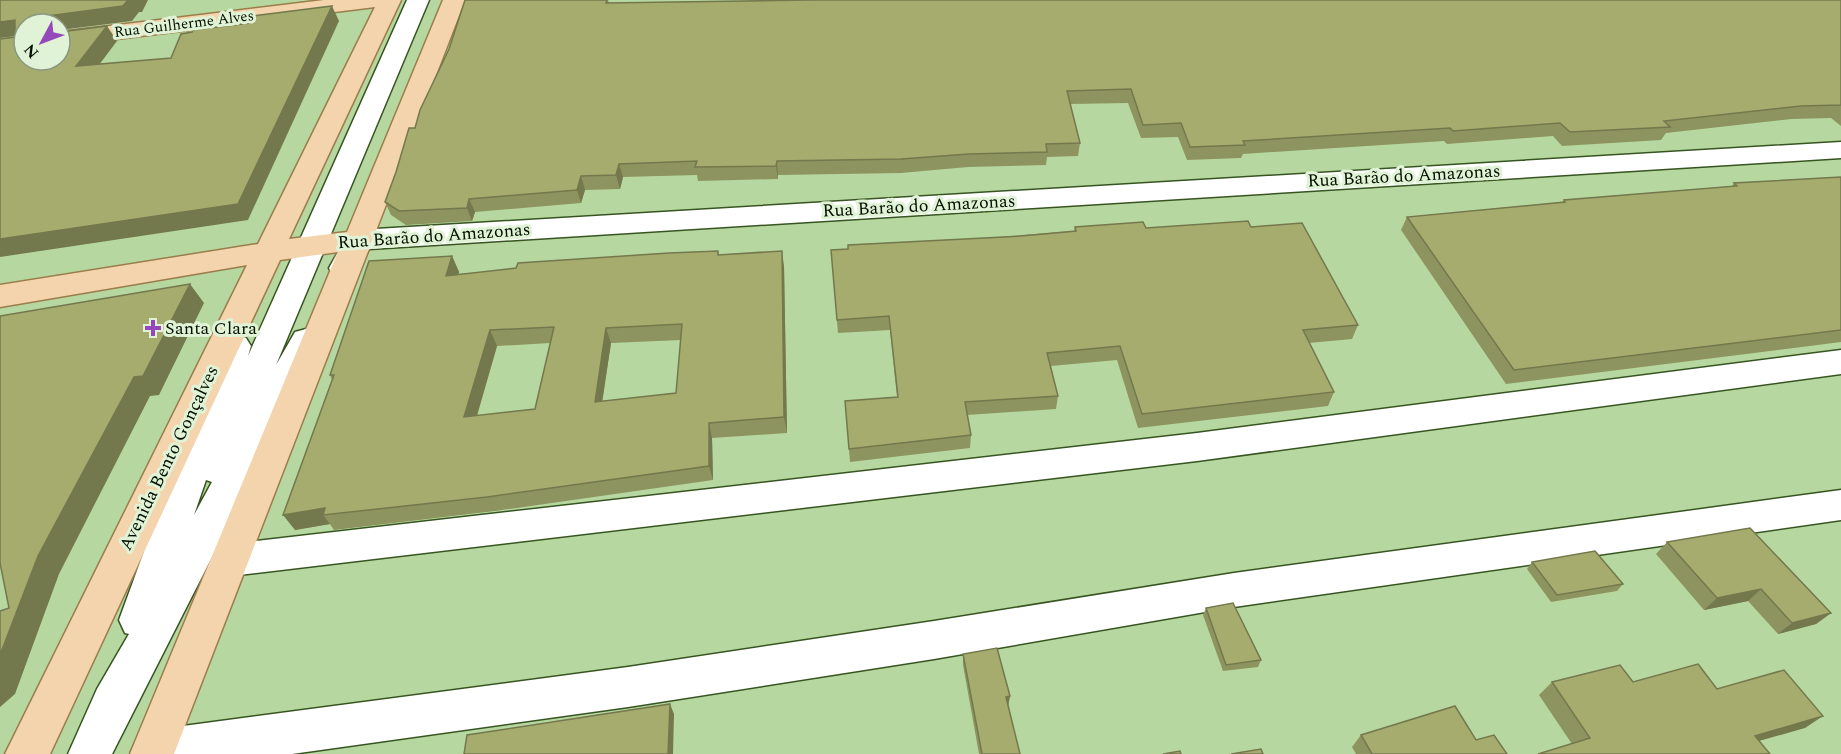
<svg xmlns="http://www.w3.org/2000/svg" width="1841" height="754" viewBox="0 0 1841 754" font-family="Spectral,serif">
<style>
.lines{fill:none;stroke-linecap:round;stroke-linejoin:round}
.minor-casing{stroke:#375421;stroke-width:3}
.major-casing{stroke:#9a7d4b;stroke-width:3}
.minor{fill:#fff;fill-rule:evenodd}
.major{fill:#f3d4ac;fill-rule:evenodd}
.wall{fill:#8e945f;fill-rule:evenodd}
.shaded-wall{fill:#74784d}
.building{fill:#a5ac6e;stroke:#74784d;stroke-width:1.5;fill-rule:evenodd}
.poi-dot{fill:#9548b9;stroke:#e1f3d6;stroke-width:2}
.labels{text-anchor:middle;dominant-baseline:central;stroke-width:6;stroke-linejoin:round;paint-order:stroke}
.far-street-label{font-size:15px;fill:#051000;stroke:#e1f3d6}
.street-label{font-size:18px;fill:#051000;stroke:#e1f3d6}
.poi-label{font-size:18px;fill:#051000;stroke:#e1f3d6;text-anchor:start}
</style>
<rect width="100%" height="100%" fill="#b6d8a0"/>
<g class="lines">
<g class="minor-casing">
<g id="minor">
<path d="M407 0H429L276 365 295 332 306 329 317 332 322 340 112 754H68L97 689 129 634 125 633 119 620 219 346 224 338 235 334 246 338 251 346 248 356ZM206 480 212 482 194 515Z"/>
<path d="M1841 142V158L369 249 355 275 344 278 333 275 329 268 349 233 359 230Z"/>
<path d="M1841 350V374L1197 461 230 576 216 572 211 560 216 548 230 544 1197 433Z"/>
<path d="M1841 490V520L1234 607 934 659 628 707 292 754H132L131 752 138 737 153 730 628 667 934 621 1234 573Z"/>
</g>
</g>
<g class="major-casing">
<path id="major" d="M324 0H401L289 239 347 232 443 0H465L174 754H130L338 252 280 260 50 754H5L247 265 0 307V285L258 244 375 7 60 46V32Z"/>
</g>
<use href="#minor" class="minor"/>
<use href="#major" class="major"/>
</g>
<g class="wall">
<path d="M465 0H608L609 3 1841 0V126L1831 118 1792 119 1666 133 1661 140 1562 146 1553 136 1447 144 1444 141 1243 154 1241 158 1187 160 1178 137 1141 138 1128 103 1070 104 1080 143 1078 156 1047 157 1046 165 968 167 901 173 778 175V179L698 181 697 175 623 177 620 189 585 190 581 203 475 212 472 221 406 225 391 215 385 202 415 128 449 49Z"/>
<path d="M1841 177V342L1506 384 1401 230 1407 217 1562 202 1564 200 1732 186 1734 183Z"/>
<path d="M1075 227 1146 228 1251 227 1358 325 1352 339 1309 343 1334 392 1328 406 1138 428 1117 360 1051 366 1058 396 1056 409 967 415 971 435 970 448 850 462 845 401 897 397 890 330 838 333 831 250 1074 231Z"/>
<path d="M718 251 719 255 784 266 787 433 712 438 713 480 495 511 334 530 330 524 295 530 332 380 330 375 452 256 459 272 458 274ZM681 340 676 393 602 401 611 343ZM550 343 535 409 477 416 497 346Z"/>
<path d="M1667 542 1831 613 1816 624 1778 634 1748 601 1704 610 1656 554Z"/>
<path d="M1532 562 1623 584 1617 591 1551 602 1527 569Z"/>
<path d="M1206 608 1261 660 1258 667 1223 671 1203 615Z"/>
<path d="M963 654 1010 696 1008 706 1020 754H979L963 665Z"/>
<path d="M1552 682H1633L1717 689 1805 728 1572 744 1539 695Z"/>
<path d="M1361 735 1476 740 1507 754H1356L1352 747Z"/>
</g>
<g class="shaded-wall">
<path d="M128 0H148L142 12H139L132 21 60 30V24H48V16Z"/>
<path d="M332 6 339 21 248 220 0 257V239Z"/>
<path d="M15 20 24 35 0 38V22Z"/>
<path d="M107 26 117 41 87 81 76 66Z"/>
<path d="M777 161 778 175V179L776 166Z"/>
<path d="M619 164 623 177 620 189 616 175Z"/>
<path d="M581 176 585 190 581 203 577 190Z"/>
<path d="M469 199 475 212 472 221 467 208Z"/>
<path d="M782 251 784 266 787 433 784 417Z"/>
<path d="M452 256 459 272 454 291 446 276Z"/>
<path d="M190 284 204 303 159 395 150 396 59 574 15 694 0 707V655L38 556 134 377Z"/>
<path d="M606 328 611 343 600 417 595 402Z"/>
<path d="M490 330 497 346 472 432 464 417Z"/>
<path d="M709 423 712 438 713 480 709 466Z"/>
<path d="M325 508 323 515 330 524 295 530 283 515Z"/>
<path d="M1761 589 1748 601 1704 610 1717 598Z"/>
<path d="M1831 613 1816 624 1778 634 1792 623Z"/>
<path d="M1010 696 1008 706 1006 697Z"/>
<path d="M670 704 674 714 673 754H668Z"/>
<path d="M1823 716 1805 728 1738 747 1755 736Z"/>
</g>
<g class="building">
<path d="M0 0H128L123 6 48 16V24H24V60H60V32L107 26 76 66 171 58 181 34 192 32 193 30 250 23 252 16 332 6 238 204 0 239V39L15 37V20L0 22Z"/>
<path d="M465 0H607L606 3 809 0H1841V105L1801 106 1664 121 1670 127 1570 132 1560 123 1453 131 1450 128 1243 141 1245 145 1190 147 1181 123 1143 125 1131 89 1067 91 1080 143 1046 144 1047 152 969 154 901 159 777 161 776 166 695 167 697 161 619 164 616 175 581 176 577 190 469 199 467 208 399 211 385 202 396 172 409 128H415L420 110 449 49Z"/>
<path d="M1841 177V330L1514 370 1407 217 1565 202 1564 200 1737 186 1734 183Z"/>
<path d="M1248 221 1251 227 1302 223 1358 325 1303 330 1334 392 1142 414 1120 346 1047 353 1058 396 965 402 971 435 849 449 845 401 898 397 889 316 837 320 831 250 848 249V245L1021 236 1076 231 1075 227 1143 222 1146 228Z"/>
<path d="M718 251V255L782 251 784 417 709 423V466L487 497 323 515 325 508 283 515 334 375H330L369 261 452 256 446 276 516 268 518 263 669 253ZM682 324 676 393 595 402 606 328ZM554 327 535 409 464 417 490 330Z"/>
<path d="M190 284 143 376 134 377 38 556 0 655V611L9 608 0 563V316Z"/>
<path d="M1750 528 1831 613 1792 623 1761 589 1717 598 1667 542Z"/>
<path d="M1595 551 1623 584 1557 595 1532 562Z"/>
<path d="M1233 603 1261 660 1226 665 1206 608Z"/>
<path d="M997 648 1010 696 1006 697 1020 754H982L963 654Z"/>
<path d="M1698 664 1717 689 1784 670 1823 716 1755 736 1770 754H1538L1590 738 1552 682 1620 665 1633 682Z"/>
<path d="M670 704 668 754H464L467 735Z"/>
<path d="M1455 706 1476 740 1494 735 1507 754H1372L1361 735Z"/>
<path d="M1261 749 1263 754H1231Z"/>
<path d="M1180 751 1181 754H1163Z"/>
</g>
<path class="poi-dot" d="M150 319h6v6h6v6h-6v6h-6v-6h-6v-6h6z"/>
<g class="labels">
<g class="far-street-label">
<text transform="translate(184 24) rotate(-7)">Rua Guilherme Alves</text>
</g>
<g class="street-label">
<text transform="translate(1404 176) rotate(-3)">Rua Barão do Amazonas</text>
<text transform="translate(919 206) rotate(-3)">Rua Barão do Amazonas</text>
<text transform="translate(434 236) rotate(-4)">Rua Barão do Amazonas</text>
<text transform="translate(169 458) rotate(-64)">Avenida Bento Gonçalves</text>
</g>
<g class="poi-label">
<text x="165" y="328">Santa Clara</text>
</g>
</g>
<g transform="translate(42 42) rotate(229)"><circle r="28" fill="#e1f3d6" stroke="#899880" stroke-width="1.5"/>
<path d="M0-4.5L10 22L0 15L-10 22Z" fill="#9548b9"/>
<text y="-9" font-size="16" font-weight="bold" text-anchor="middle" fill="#051000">N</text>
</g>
</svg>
